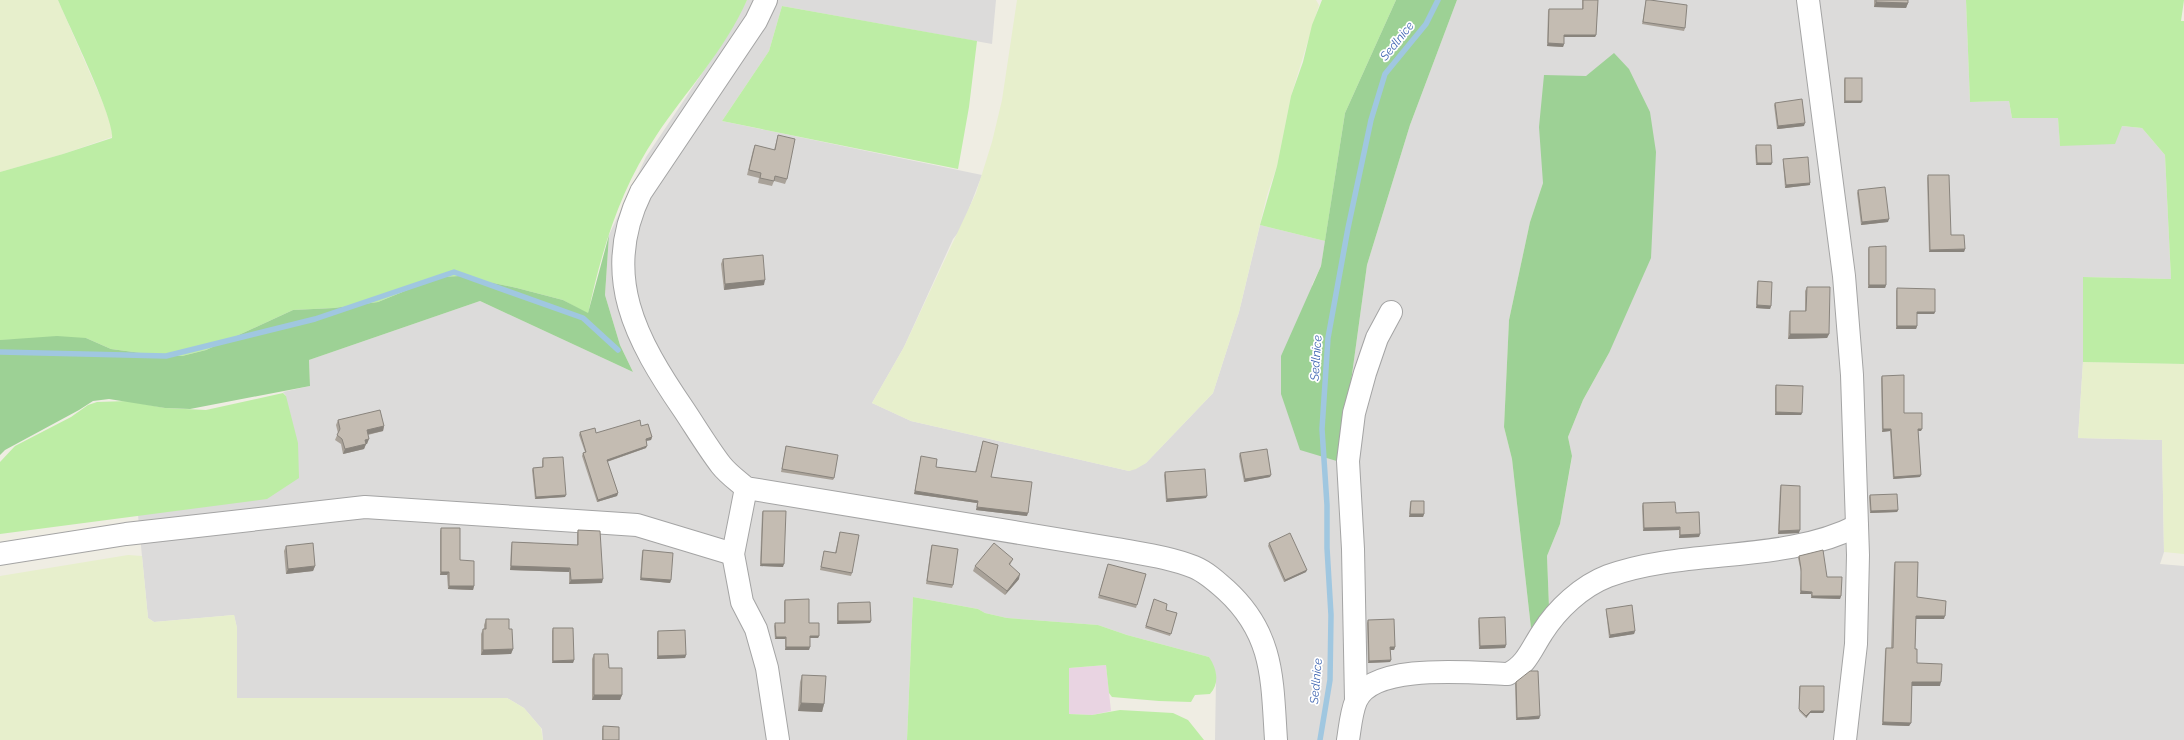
<svg xmlns="http://www.w3.org/2000/svg" width="2184" height="740" viewBox="0 0 2184 740" font-family="Raleway,sans-serif">
<style>
.residential{fill:#dcdbda;fill-rule:evenodd}
.industrial{fill:#e9d4e2}
.farmland{fill:#e7efcc}
.grass{fill:#bdeda5}
.forest{fill:#9dd195}
.lines{fill:none;stroke-linecap:round;stroke-linejoin:round}
.stream{stroke:#a0c7e0;stroke-width:5.5}
.minor-casing{stroke:#a4a4a4;stroke-width:24}
.minor{stroke:#fff;stroke-width:22}
.wall{fill:#a9a299}
.shaded-wall{fill:#89847d}
.building{fill:#c4bcb2;stroke:#89847d}
.labels{text-anchor:middle;dominant-baseline:central;stroke-width:3.5;stroke-linejoin:round;paint-order:stroke}
.water-label{font-size:12px;font-style:italic;fill:#4469b3;stroke:#fff}
</style>
<rect width="100%" height="100%" fill="#efede3"/>
<path class="residential" d="M747 0H996L992 44 782 6 769 51 722 121 982 175 961 229 953 239 904 347 872 403 911 421 1129 471 1146 463 1213 393 1239 312 1260 225 1325 241 1321 266 1312 285 1340 462 1367 265 1410 125 1457 0H1966L1970 102 2009 101 2012 118H2058L2060 145 2122 126 2142 128 2165 155 2171 279 2083 277V362L2078 438 2162 440 2164 552 2160 564 2184 566V740H1215L1216 680 1215 671 1209 657 1127 635 1098 625 1007 618 985 613 978 609 913 597 907 740H543L542 729 524 708 507 698H237V628L234 615 154 622 148 618 138 515 179 510 286 396 283 392 310 386 309 360 480 301 633 372 620 345 605 295 609 235 646 157 727 36ZM1543 183 1609 353 1583 400 1568 437 1572 457 1560 524 1547 556 1549 607 1531 628 1512 459 1504 427 1509 320 1530 222Z"/>
<path class="industrial" d="M1106 665 1111 711 1092 715 1069 714V668Z"/>
<g class="farmland">
<path d="M0 0H58L103 103 111 125 112 137 63 154 0 172Z"/>
<path d="M1017 0H1316L1319 5 1291 96 1277 166 1267 195 1239 312 1213 393 1146 463 1136 469 1129 471 911 421 872 403 904 347 976 193 992 142 1002 100Z"/>
<path d="M2083 362 2184 364V554L2164 552 2162 440 2078 438Z"/>
<path d="M128 555 142 556 148 618 154 622 234 615 237 628V698H507L524 708 541 728 543 740H0V576Z"/>
</g>
<g class="grass">
<path d="M58 0H747C725 50 686 91 656 136 620 189 601 252 588 314L563 300 517 288 460 276 439 277 378 302 334 308 293 310 206 350 182 356 156 355 111 349 86 338 0 340V172L63 154 112 138C115 119 68 24 58 0Z"/>
<path d="M1322 0H1396L1345 113 1325 241 1260 225 1277 166 1291 96 1303 62 1312 25Z"/>
<path d="M1966 0H2184L2181 21H2184V364L2083 362V277L2171 279 2165 155 2142 128 2122 126 2115 144 2060 146 2058 118H2012L2009 101 1970 102Z"/>
<path d="M782 6 977 41 969 107 958 169 722 121 769 51Z"/>
<path d="M283 393 286 396 298 443 299 478 267 499 0 534V462L15 446 71 417 88 405 97 402 128 401 165 408 206 410Z"/>
<path d="M913 597 978 609 985 613 1007 618 1098 625 1127 635 1209 657C1217 669 1220 683 1210 694L1195 695 1191 702 1159 701 1112 697 1109 693 1106 665 1069 668V714L1092 715 1120 710 1173 713 1188 720 1204 740H907Z"/>
</g>
<g class="forest">
<path d="M1396 0H1457L1410 125 1367 265 1340 462 1300 450 1281 394V356L1321 266 1345 113Z"/>
<path d="M1614 53 1629 69 1650 112 1656 152 1651 258 1609 353 1583 400 1568 437 1572 456 1560 524 1547 556 1549 607 1531 628 1512 459 1504 427 1509 320 1530 222 1543 183 1539 127 1544 75 1586 76Z"/>
<path d="M609 235 605 295 620 345 633 372 480 301 309 360 310 386 190 409 165 408 109 399 93 401 79 410 5 450 0 455V340L57 336 86 338 111 349 156 355 182 356 206 350 293 310 334 308 378 302 439 277 460 276 517 288 563 300 588 313Z"/>
</g>
<g class="lines">
<g class="stream">
<path d="M0 352 166 356 315 319 454 272 583 318 618 350"/>
<path d="M1320 740 1330 680 1331 615 1327 548V505L1322 429 1328 338 1348 228 1371 120 1385 74 1426 24 1438 0"/>
</g>
<g class="minor-casing">
<g id="minor">
<path d="M766 0 756 21 641 192C600 275 636 340 684 410 696 428 708 448 721 465 728 474 738 481 746 488L1117 549C1143 554 1169 557 1194 567 1206 572 1216 581 1226 590 1274 634 1272 679 1276 740"/>
<path d="M1808 0 1844 276 1852 375 1858 555 1856 644 1845 740"/>
<path d="M746 488 733 554 742 602 756 629 767 668 778 740"/>
<path d="M0 554 126 534 365 507 637 525 733 554"/>
<path d="M1356 700 1353 549 1348 461 1354 413 1365 373 1377 338 1391 312"/>
<path d="M1348 740C1350 728 1351 713 1356 701 1372 662 1473 673 1508 674 1526 666 1532 648 1542 633 1557 609 1582 586 1608 576 1685 548 1785 563 1857 526"/>
</g>
</g>
<use href="#minor" class="minor"/>
</g>
<g class="wall">
<path d="M1582 0H1598L1596 35 1595 37H1564V44L1563 47 1547 46 1548 11 1549 9H1582Z"/>
<path d="M1646 0 1685 28 1684 31 1642 24Z"/>
<path d="M1874 0H1908V3L1906 8 1874 7Z"/>
<path d="M1845 78 1862 101 1861 103H1844V80Z"/>
<path d="M1775 103 1804 126 1777 129 1774 105Z"/>
<path d="M778 135 787 179 785 184 774 181 772 186 758 183 759 178 747 175 753 150 755 145 774 150Z"/>
<path d="M1756 145 1772 163 1771 165H1756L1755 148Z"/>
<path d="M1783 159 1810 185 1785 188 1783 162Z"/>
<path d="M1928 175 1951 235 1965 249 1964 252H1929L1927 178Z"/>
<path d="M1858 190 1888 222 1861 225 1857 193Z"/>
<path d="M1869 247 1886 285 1885 288H1868V249Z"/>
<path d="M723 259 764 285 724 290 721 264Z"/>
<path d="M1758 281 1771 306 1770 309 1756 308 1757 283Z"/>
<path d="M1807 287 1829 334 1827 338 1788 339 1789 315 1790 311H1805V291Z"/>
<path d="M1897 288 1935 312 1934 314H1917V326L1916 329H1896V291Z"/>
<path d="M1882 376 1904 413 1921 431H1918L1920 477 1893 479 1890 431 1882 432 1881 378Z"/>
<path d="M1776 385 1802 413 1801 415H1775V388Z"/>
<path d="M338 420 384 426 383 431 368 435 367 444H366L364 449 343 454 341 444 335 440 338 433 336 425Z"/>
<path d="M641 426 652 437 651 440 646 441V448L607 462 618 493 617 496 597 502 582 456 583 453 585 452 579 435 580 432 596 433Z"/>
<path d="M983 441 991 477 1027 516 976 510 977 503 914 494 921 456 936 467 975 472Z"/>
<path d="M786 446 834 478 833 480 781 472Z"/>
<path d="M1240 453 1270 477 1244 482 1239 456Z"/>
<path d="M543 458 565 497 535 499 532 470 533 468 542 467V461Z"/>
<path d="M1165 472 1206 498 1166 502 1164 475Z"/>
<path d="M1781 485 1799 533 1778 534 1780 488Z"/>
<path d="M1870 495 1898 510 1897 512 1870 513 1869 497Z"/>
<path d="M1411 501 1424 514 1423 517H1409L1410 503Z"/>
<path d="M1643 503 1676 513 1700 534 1699 537 1679 538V530L1643 531 1642 506Z"/>
<path d="M763 511 783 567 760 566 762 513Z"/>
<path d="M441 528 474 586 473 590 448 589 447 575H440V531Z"/>
<path d="M578 530 602 583 569 584V572L510 570 511 546 512 542 577 545V534Z"/>
<path d="M840 532 852 573 851 576 820 570 824 551 835 553Z"/>
<path d="M1269 543 1306 572 1284 582 1268 546Z"/>
<path d="M932 545 953 585 952 588 926 584 931 547Z"/>
<path d="M286 546 315 566 313 571 286 574 284 551Z"/>
<path d="M643 550 671 580 670 583 640 580 642 552Z"/>
<path d="M1799 556 1827 577 1841 596 1840 599 1811 598V594H1800L1801 572 1798 558Z"/>
<path d="M1013 559 1010 565 1019 579 1005 595 973 571 975 566Z"/>
<path d="M1895 562 1917 597 1944 619H1916L1915 649 1917 663 1940 686H1912L1911 723 1909 726 1882 725 1885 651 1886 648H1891L1894 565Z"/>
<path d="M1107 567 1146 574 1136 608 1098 598Z"/>
<path d="M1154 599 1166 610 1177 613 1170 636 1145 628Z"/>
<path d="M785 600 809 623 819 636 818 638H810L809 650H785V639H775L774 626 775 623H784V602Z"/>
<path d="M838 603 871 621 870 623 837 624V606Z"/>
<path d="M1606 609 1635 631 1634 634 1609 638 1606 611Z"/>
<path d="M1479 618 1506 645 1505 648 1479 649 1478 621Z"/>
<path d="M486 619 509 629 513 649 511 654 481 655V634L483 629H484V625Z"/>
<path d="M1368 620 1395 647 1394 650H1390L1391 660 1390 662 1368 663 1367 623Z"/>
<path d="M553 628 574 660 573 663H552V631Z"/>
<path d="M658 631 686 655 685 658 657 659V633Z"/>
<path d="M594 654 609 668 622 695 620 700H592V659Z"/>
<path d="M802 675 824 704 822 712 798 711 800 682Z"/>
<path d="M1516 682 1540 716 1539 719 1516 720 1515 684Z"/>
<path d="M1800 686 1824 711 1823 713H1810L1806 718 1799 711V688Z"/>
<path d="M603 726 619 740H602V729Z"/>
</g>
<g class="shaded-wall">
<path d="M1876 2 1908 3 1906 8 1874 7Z"/>
<path d="M1564 35H1596L1595 37H1563Z"/>
<path d="M1548 43 1564 44 1563 47 1547 46Z"/>
<path d="M1845 101H1862L1861 103H1844Z"/>
<path d="M1805 123 1804 126 1777 129 1778 126Z"/>
<path d="M1757 163H1772L1771 165H1756Z"/>
<path d="M1810 183V185L1785 188 1786 185Z"/>
<path d="M1889 219 1888 222 1861 225 1862 222Z"/>
<path d="M1965 249 1964 252H1929L1930 250Z"/>
<path d="M765 280 764 285 724 290 725 284Z"/>
<path d="M1869 285H1886L1885 288H1868Z"/>
<path d="M1757 305 1771 306 1770 309 1756 308Z"/>
<path d="M1917 312H1935L1934 314H1916Z"/>
<path d="M1897 326H1917L1916 329H1896Z"/>
<path d="M1790 334H1829L1827 338 1788 339Z"/>
<path d="M1776 412 1802 413 1801 415H1775Z"/>
<path d="M384 426 383 431 365 435 367 430Z"/>
<path d="M1883 429H1891L1890 431 1882 432Z"/>
<path d="M1918 429H1922L1921 431H1917Z"/>
<path d="M652 437 651 440 645 441 646 439Z"/>
<path d="M369 439 367 444 363 445 365 440Z"/>
<path d="M366 444 364 449 343 454 345 449Z"/>
<path d="M647 446 646 448 606 462 607 460Z"/>
<path d="M1271 475 1270 477 1244 482 1245 479Z"/>
<path d="M1921 475 1920 477 1893 479 1894 477Z"/>
<path d="M915 491 978 501 977 503 914 494Z"/>
<path d="M618 493 617 496 597 502 598 500Z"/>
<path d="M566 495 565 497 535 499 536 497Z"/>
<path d="M1207 496 1206 498 1166 502 1167 499Z"/>
<path d="M977 507 1028 513 1027 516 976 510Z"/>
<path d="M1898 510 1897 512 1870 513 1871 511Z"/>
<path d="M1410 514H1424L1423 517H1409Z"/>
<path d="M1680 527 1679 530 1643 531 1644 528Z"/>
<path d="M1800 530 1799 533 1778 534 1779 531Z"/>
<path d="M1700 534 1699 537 1679 538 1680 535Z"/>
<path d="M761 564H784L783 567 760 566Z"/>
<path d="M315 566 313 571 286 574 288 569Z"/>
<path d="M511 566 570 568 569 572 510 570Z"/>
<path d="M1307 570 1306 572 1284 582 1285 580Z"/>
<path d="M441 572H449L447 575H440Z"/>
<path d="M1020 574 1019 579 1005 595 1007 591Z"/>
<path d="M641 578 671 580 670 583 640 580Z"/>
<path d="M603 579 602 583 569 584 571 580Z"/>
<path d="M449 586H474L473 590 448 589Z"/>
<path d="M1801 591 1812 592 1811 594H1800Z"/>
<path d="M1812 596H1841L1840 599 1811 598Z"/>
<path d="M1916 616H1945L1944 619H1915Z"/>
<path d="M838 621H871L870 623 837 624Z"/>
<path d="M1635 631 1634 634 1609 638 1610 635Z"/>
<path d="M810 636H819L818 638H809Z"/>
<path d="M776 637H786L785 639H775Z"/>
<path d="M1506 645 1505 648 1479 649 1480 646Z"/>
<path d="M786 647H810L809 650H785Z"/>
<path d="M1390 647H1395L1394 650H1389Z"/>
<path d="M513 649 511 654 481 655 483 650Z"/>
<path d="M686 655 685 658 657 659 658 656Z"/>
<path d="M574 660 573 663H552L553 661Z"/>
<path d="M1391 660 1390 662 1368 663 1369 661Z"/>
<path d="M1912 682H1941L1940 686H1911Z"/>
<path d="M594 695H622L620 700H592Z"/>
<path d="M801 703 824 704 822 712 798 711Z"/>
<path d="M1811 711H1824L1823 713H1810L1806 718V716Z"/>
<path d="M1540 716 1539 719 1516 720 1517 718Z"/>
<path d="M1883 722 1911 723 1909 726 1882 725Z"/>
</g>
<g class="building">
<path d="M1583 0H1598L1596 35H1564V44L1548 43 1549 9H1583Z"/>
<path d="M1646 0H1650L1687 5 1685 28 1643 22Z"/>
<path d="M1876 0H1908V3L1876 2Z"/>
<rect x="1845" y="78" width="17" height="23"/>
<path d="M1802 99 1805 123 1778 126 1775 103Z"/>
<path d="M778 135 795 139 787 179 775 176 774 181 760 178 761 173 749 170 755 145 775 150Z"/>
<path d="M1756 145H1771L1772 163H1757Z"/>
<path d="M1808 157 1810 183 1786 185 1783 159Z"/>
<path d="M1928 175H1949L1951 235H1964L1965 249 1930 250Z"/>
<path d="M1885 187 1889 219 1862 222 1858 190Z"/>
<path d="M1886 246V285H1869V247Z"/>
<path d="M763 255 765 280 725 284 723 259Z"/>
<path d="M1758 281 1772 282 1771 306 1757 305Z"/>
<path d="M1807 287H1830L1829 334H1790V311H1806Z"/>
<path d="M1897 288 1935 289V312H1917V326H1897Z"/>
<path d="M1904 375V413H1922V429H1918L1921 475 1894 477 1891 429H1883L1882 376Z"/>
<path d="M1776 385 1803 386 1802 413 1776 412Z"/>
<path d="M380 410 384 426 367 430 369 439 365 440 366 444 345 449 342 439 337 435 340 429 338 420Z"/>
<path d="M640 420 641 426 648 424 652 437 646 439 647 446 607 460 618 493 598 500 583 453 586 452 580 432 595 428 596 433Z"/>
<path d="M983 441 998 445 991 477 1032 482 1028 513 977 507 978 501 915 491 921 456 937 459 936 467 976 472Z"/>
<path d="M786 446 838 455 834 478 782 469Z"/>
<path d="M1267 449 1271 475 1245 479 1240 453Z"/>
<path d="M563 457 566 495 536 497 533 468 543 467V458Z"/>
<path d="M1205 469 1207 496 1167 499 1165 472Z"/>
<path d="M1781 485 1800 486V530L1779 531Z"/>
<path d="M1897 494 1898 510 1871 511 1870 495Z"/>
<path d="M1411 501H1424V514H1410Z"/>
<path d="M1675 502 1676 513 1699 512 1700 534 1680 535V527L1644 528 1643 503Z"/>
<path d="M763 511H786L784 564H761Z"/>
<path d="M441 528H460V560L474 561V586H449V572H441Z"/>
<path d="M578 530 600 531 603 579 571 580 570 568 511 566 512 542 578 545Z"/>
<path d="M840 532 859 535 852 573 821 567 824 551 836 553Z"/>
<path d="M1290 533 1307 570 1285 580 1269 543Z"/>
<path d="M313 543 315 566 288 569 286 546Z"/>
<path d="M994 543 1013 559 1009 564 1020 574 1007 591 975 566Z"/>
<path d="M932 545 958 549 953 585 927 581Z"/>
<path d="M643 550 673 553 671 580 641 578Z"/>
<path d="M1823 550 1827 577H1842L1841 596H1812V592L1801 591V569L1799 556Z"/>
<path d="M1895 562H1918L1917 597 1946 601 1945 616H1916L1915 649H1917V663L1942 664 1941 682H1912L1911 723 1883 722 1886 648H1893Z"/>
<path d="M1108 564 1146 574 1137 605 1099 595Z"/>
<path d="M809 599V623H819V636H810V647H786V637H776L775 623H785V600Z"/>
<path d="M1154 599 1167 604 1166 610 1177 613 1171 634 1146 626Z"/>
<path d="M870 602 871 621H838V603Z"/>
<path d="M1632 605 1635 631 1610 635 1606 609Z"/>
<path d="M1505 617 1506 645 1480 646 1479 618Z"/>
<path d="M486 619H509V629H512L513 649 483 650V629H486Z"/>
<path d="M1394 619 1395 647H1390L1391 660 1369 661 1368 620Z"/>
<path d="M553 628H573L574 660 553 661Z"/>
<path d="M685 630 686 655 658 656V631Z"/>
<path d="M594 654H608L609 668H622V695H594Z"/>
<path d="M1530 671H1538L1540 716 1517 718 1516 682Z"/>
<path d="M802 675 826 676 824 704 801 703Z"/>
<path d="M1800 686H1824V711H1811L1806 716 1799 709Z"/>
<path d="M603 726 619 727V740H603Z"/>
</g>
<g class="labels">
<g class="water-label">
<text transform="translate(1397 41) rotate(-51)">Sedlnice</text>
<text transform="translate(1316 358) rotate(-86)">Sedlnice</text>
<text transform="translate(1316 681) rotate(-85)">Sedlnice</text>
</g>
</g>
</svg>
